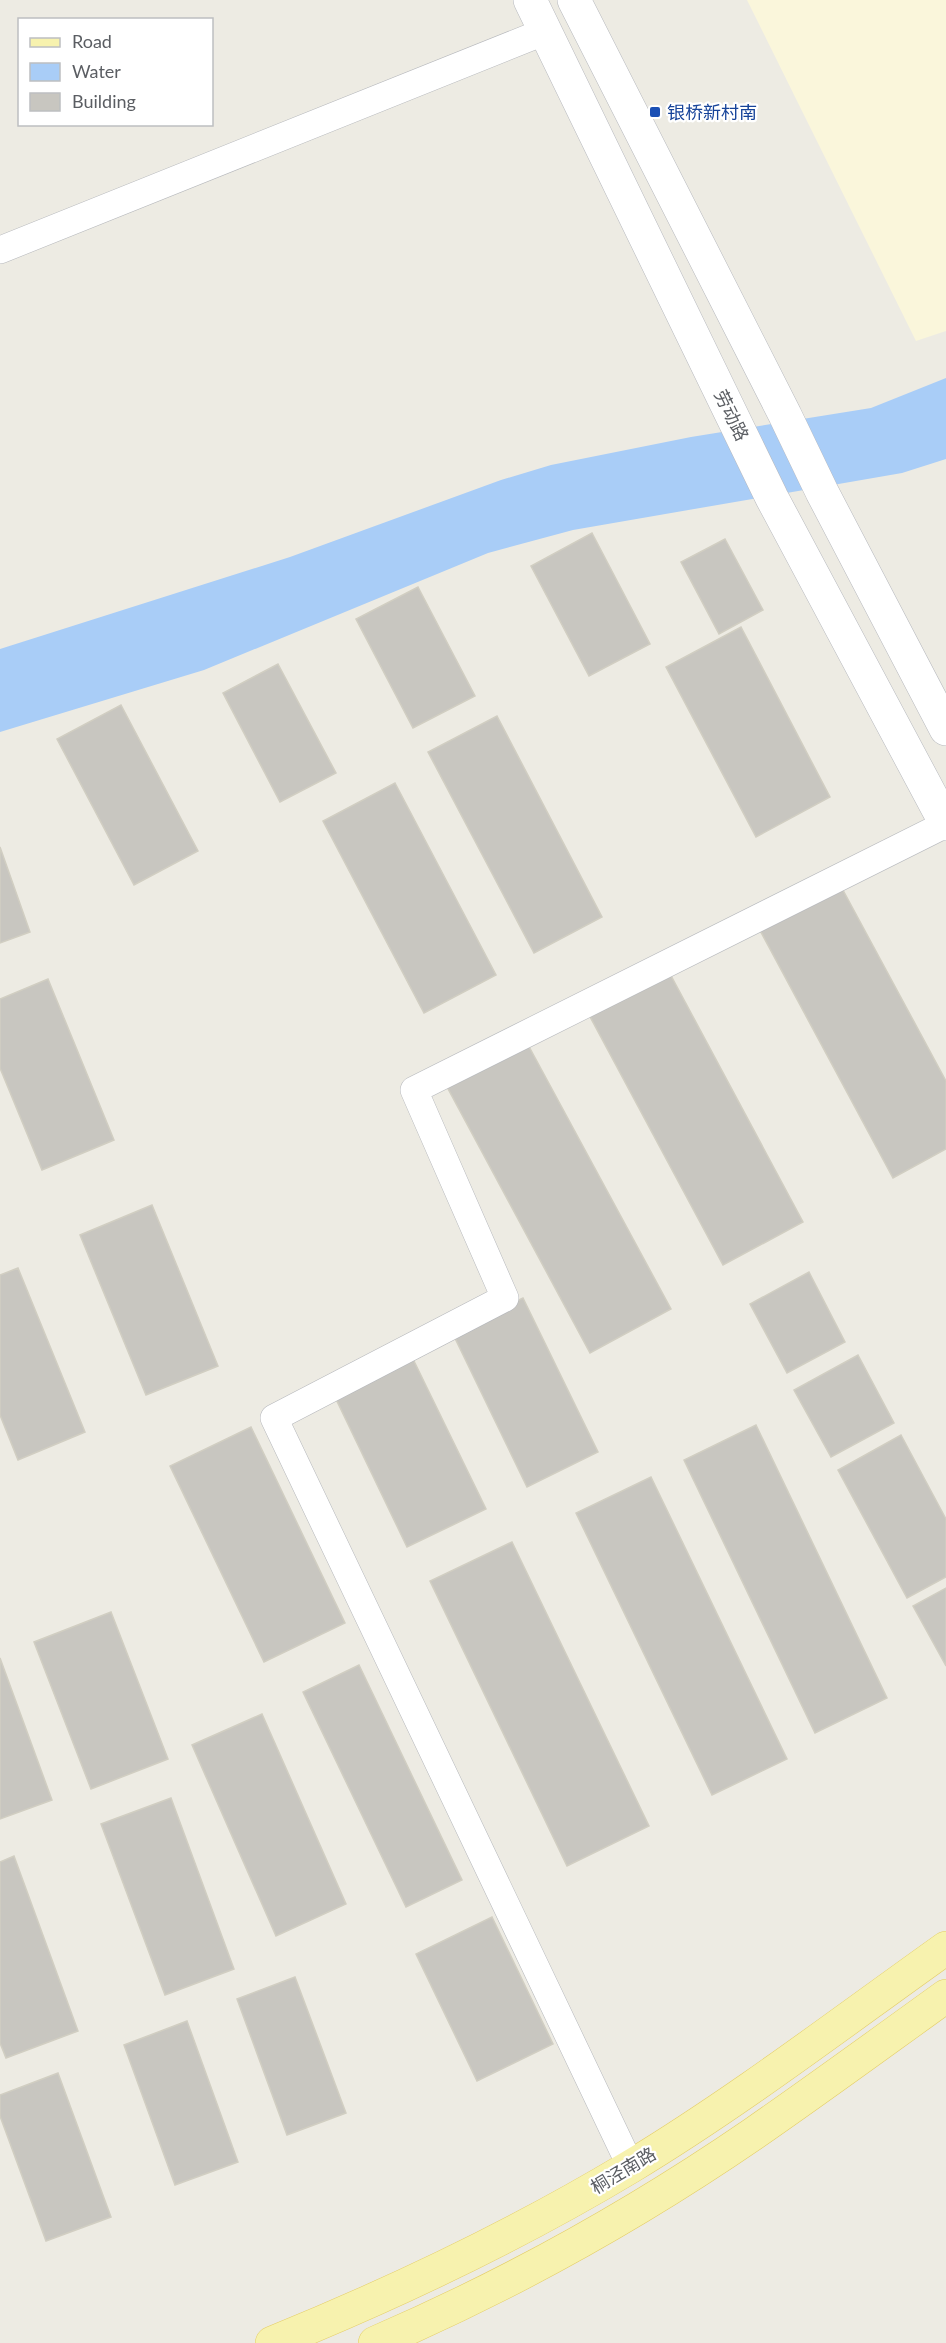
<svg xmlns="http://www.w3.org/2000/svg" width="946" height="2343" viewBox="0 0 946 2343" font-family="Lato,'Noto Sans SC',sans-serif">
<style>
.commercial{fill:#faf6db}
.water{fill:#a9cdf7}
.building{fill:#c8c6c0;stroke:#d1cec2;stroke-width:1.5}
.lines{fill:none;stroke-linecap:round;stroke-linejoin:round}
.street-casing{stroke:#b6b8bc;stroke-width:28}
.secondary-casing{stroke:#b7b9be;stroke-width:34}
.primary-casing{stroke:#e4cd65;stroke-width:34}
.street{stroke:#fff;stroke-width:27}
.secondary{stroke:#fff;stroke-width:33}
.primary{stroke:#f7f2ae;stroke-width:33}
.transit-dot{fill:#1a4fb4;stroke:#fff;stroke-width:2}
.labels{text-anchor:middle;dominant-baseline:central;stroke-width:4.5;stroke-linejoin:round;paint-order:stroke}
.transit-label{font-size:18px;fill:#164399;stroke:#fff;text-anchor:start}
.street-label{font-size:18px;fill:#5b5e63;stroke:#fff}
</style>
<rect width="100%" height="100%" fill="#edebe3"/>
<path class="commercial" d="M747 0H946V331L916 341Z"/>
<path class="water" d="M946 378V459L902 473 573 530 488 553 204 670 0 732V649L290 557 501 480 551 465 691 437 871 408Z"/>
<g class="building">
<path d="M592 533 650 644 589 676 531 566Z"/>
<path d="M725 539 763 610 719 634 681 562Z"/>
<path d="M418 587 475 696 413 728 356 619Z"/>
<path d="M741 627 830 797 756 837 666 667Z"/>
<path d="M278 664 336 773 280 802 223 693Z"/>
<path d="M121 705 198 851 134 885 57 739Z"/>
<path d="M497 716 602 917 534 953 428 752Z"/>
<path d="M395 783 496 975 424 1013 323 821Z"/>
<path d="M0 847 30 932 0 943Z"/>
<path d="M837 879 946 1081V1149L893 1178 756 923Z"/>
<path d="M668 970 803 1222 723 1265 588 1013Z"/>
<path d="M48 979 114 1140 42 1170 0 1068V999Z"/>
<path d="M526 1041 671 1309 590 1353 446 1085Z"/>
<path d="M152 1205 218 1366 146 1395 80 1235Z"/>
<path d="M18 1268 85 1432 18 1460 0 1415V1275Z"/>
<path d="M809 1272 845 1342 787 1373 750 1304Z"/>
<path d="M523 1298 598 1452 527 1487 452 1332Z"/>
<path d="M858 1355 894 1423 831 1457 794 1390Z"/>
<path d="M413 1359 486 1509 407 1547 335 1397Z"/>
<path d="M756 1425 887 1698 815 1733 684 1460Z"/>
<path d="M251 1427 345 1623 264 1662 170 1466Z"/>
<path d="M901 1435 946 1519V1577L907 1598 838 1470Z"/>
<path d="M651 1477 787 1759 712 1795 576 1513Z"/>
<path d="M512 1542 649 1826 567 1866 430 1581Z"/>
<path d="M946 1588V1666L913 1606Z"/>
<path d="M111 1612 168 1759 91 1789 34 1642Z"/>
<path d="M0 1658 52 1800 0 1819Z"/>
<path d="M359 1665 462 1880 406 1907 303 1692Z"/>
<path d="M262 1714 346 1904 276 1936 192 1745Z"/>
<path d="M171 1798 234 1969 165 1995 101 1824Z"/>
<path d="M14 1856 78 2031 6 2058 0 2043V1862Z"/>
<path d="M492 1917 553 2044 477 2081 416 1954Z"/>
<path d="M295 1977 346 2113 287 2135 237 1999Z"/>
<path d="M187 2021 238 2162 175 2185 124 2045Z"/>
<path d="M58 2073 111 2217 46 2241 0 2116V2095Z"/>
</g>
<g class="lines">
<g class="street-casing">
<g id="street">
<path d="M0 250 546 31"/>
<path d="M631 2167 274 1418 505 1298 414 1090 946 824"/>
</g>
</g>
<g class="secondary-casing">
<g id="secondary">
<path d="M530 0 772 498 946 824"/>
<path d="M574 0 785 415 822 492 946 729"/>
</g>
</g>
<g class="primary-casing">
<g id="primary">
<path d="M272 2343C395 2293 515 2236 630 2167 739 2101 842 2022 946 1948"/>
<path d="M375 2343C507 2286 635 2215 753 2134 818 2089 882 2042 946 1996"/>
</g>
</g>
<use href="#street" class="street"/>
<use href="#secondary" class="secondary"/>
<use href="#primary" class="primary"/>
</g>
<rect class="transit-dot" x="649" y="106" width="12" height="12" rx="3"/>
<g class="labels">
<g class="transit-label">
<text x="667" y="112">银桥新村南</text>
</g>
<g class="street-label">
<text transform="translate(732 415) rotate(64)">劳动路</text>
<text transform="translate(623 2170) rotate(-31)">桐泾南路</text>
</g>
</g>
<rect x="18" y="18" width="195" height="108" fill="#ffffff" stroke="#bdbfc1" stroke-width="1.5"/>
<rect x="30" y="38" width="30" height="9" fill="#f7f2ae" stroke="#bdbfc1" stroke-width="1.5"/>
<text x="72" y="48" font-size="18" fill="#5b5e63">Road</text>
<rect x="30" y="63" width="30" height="18" fill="#a9cdf7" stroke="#bdbfc1" stroke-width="1.5"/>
<text x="72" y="78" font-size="18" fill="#5b5e63">Water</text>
<rect x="30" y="93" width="30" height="18" fill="#c8c6c0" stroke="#bdbfc1" stroke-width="1.5"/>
<text x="72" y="108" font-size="18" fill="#5b5e63">Building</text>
</svg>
